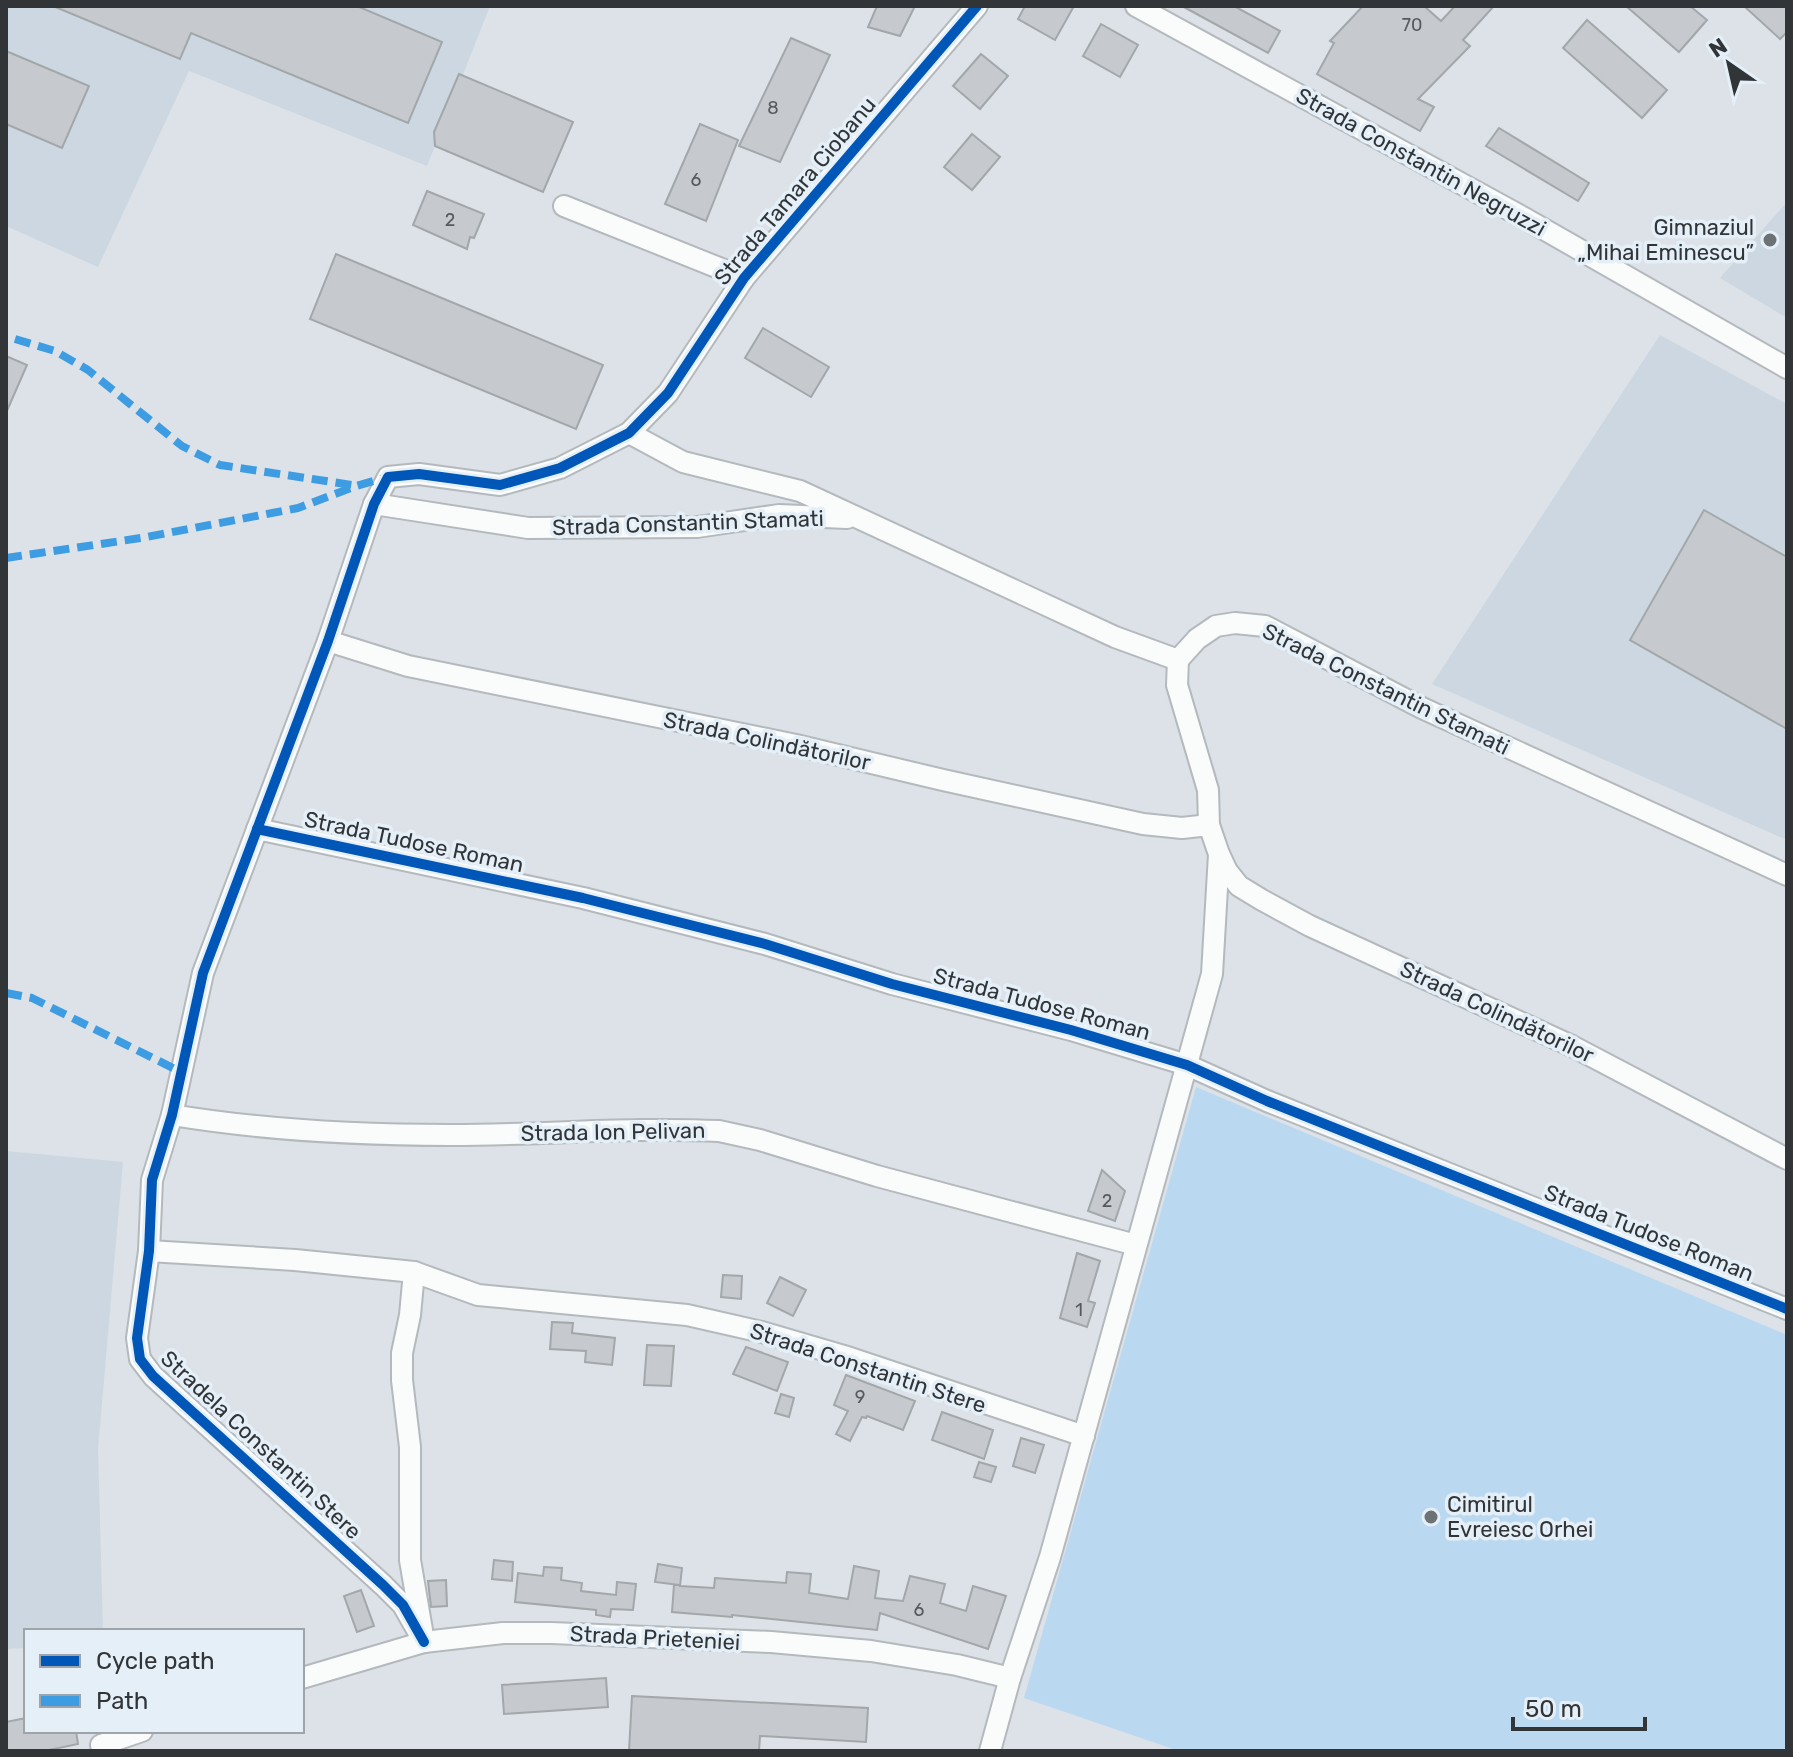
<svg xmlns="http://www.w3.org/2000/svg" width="1793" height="1757" viewBox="0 0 1793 1757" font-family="Rubik,sans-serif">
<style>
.built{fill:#cdd7e1}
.green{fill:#bbd8f1}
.building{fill:#c6cace;stroke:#a2a7aa;stroke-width:2}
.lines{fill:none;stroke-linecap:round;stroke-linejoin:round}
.minor-casing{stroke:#b4b9bd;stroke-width:24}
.minor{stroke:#fafbfb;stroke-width:20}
.quiet{stroke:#3e9de2;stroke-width:8;stroke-dasharray:16 8;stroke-linecap:butt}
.cycleway-casing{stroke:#e5eff8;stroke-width:15}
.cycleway{stroke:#0057b8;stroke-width:10}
.poi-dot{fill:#6d7275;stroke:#e5eff8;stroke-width:3}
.labels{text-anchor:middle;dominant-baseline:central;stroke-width:7;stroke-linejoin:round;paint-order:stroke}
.number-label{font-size:18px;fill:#565a5e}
.street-label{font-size:22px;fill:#313538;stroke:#e5eff8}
.poi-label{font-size:22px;fill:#313538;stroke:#e5eff8;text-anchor:end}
</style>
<rect width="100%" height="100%" fill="#dce2e7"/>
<g class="built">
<path d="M6 6H490L427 166 189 71 98 267 6 226Z"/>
<path d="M1787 202V318L1720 278Z"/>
<path d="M1660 335 1787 404V840L1432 684Z"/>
<path d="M6 1151 123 1162 98 1449 103 1631H26V1648L6 1649Z"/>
</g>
<path class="green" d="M1196 1087 1787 1335V1751H1179L1024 1698Z"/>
<g class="building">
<path d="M53 6H357L442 42 408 123 191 33 180 59Z"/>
<path d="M877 6H915L900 36 868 27Z"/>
<path d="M1025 6H1074L1055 40 1018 19Z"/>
<path d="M1182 6H1234L1280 31 1268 53Z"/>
<path d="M1363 6H1424L1441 21 1455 6H1494L1463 40 1470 46 1418 99 1434 107 1420 131 1317 74 1334 43 1330 41Z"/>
<path d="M1626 6H1690L1707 20 1679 52Z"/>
<path d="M1744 6H1787V32L1780 39Z"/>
<path d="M1587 20 1667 90 1642 118 1563 48Z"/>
<path d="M1101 24 1138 45 1120 77 1083 56Z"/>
<path d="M791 38 830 55 780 162 739 146Z"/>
<path d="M6 51 89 86 62 148 6 124Z"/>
<path d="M981 54 1008 76 980 109 953 86Z"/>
<path d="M459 74 573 122 543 192 435 146 434 132Z"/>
<path d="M700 124 738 140 706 221 665 204Z"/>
<path d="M1499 128 1589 183 1578 201 1486 146Z"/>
<path d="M972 134 1000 157 972 190 944 167Z"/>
<path d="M427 191 484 214 474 238 470 237 467 249 413 225Z"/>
<path d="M336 254 603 365 576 429 310 319Z"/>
<path d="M763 328 829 367 811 397 745 358Z"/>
<path d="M6 356 27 365 6 413Z"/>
<path d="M1704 510 1787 557V729L1630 640Z"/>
<path d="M1102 1170 1125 1191 1115 1221 1088 1211Z"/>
<path d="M1077 1253 1100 1261 1088 1301 1095 1303 1087 1327 1060 1318Z"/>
<path d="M723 1275 742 1276 741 1299 721 1297Z"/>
<path d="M780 1277 806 1290 793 1316 767 1303Z"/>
<path d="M552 1322 573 1323 572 1333 615 1338 612 1365 585 1362 586 1351 550 1349Z"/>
<path d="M647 1345 674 1346 671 1386 644 1385Z"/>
<path d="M746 1347 788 1362 777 1391 733 1374Z"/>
<path d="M846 1375 915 1401 903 1430 867 1416 866 1418 862 1417 850 1441 836 1434 848 1411 834 1405Z"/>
<path d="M781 1394 794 1398 789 1417 775 1413Z"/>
<path d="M942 1412 993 1430 984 1459 932 1440Z"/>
<path d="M1021 1438 1044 1445 1035 1473 1013 1466Z"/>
<path d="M979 1462 996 1467 991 1482 974 1477Z"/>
<path d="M494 1560 513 1562 512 1581 492 1579Z"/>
<path d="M658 1564 682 1568 680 1586 714 1588 715 1578 786 1583 787 1572 811 1574 809 1593 848 1599 854 1566 879 1571 875 1598 903 1601 910 1576 945 1584 940 1603 966 1611 973 1586 1006 1596 988 1649 880 1613 877 1630 732 1615V1617L672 1612 674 1585H679L655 1582Z"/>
<path d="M544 1567 562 1568 561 1580 582 1583 581 1591 616 1595 617 1582 636 1584 633 1610 611 1609 610 1617 596 1615V1610L515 1602 518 1573 543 1576Z"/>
<path d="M446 1580 447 1606 431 1607 428 1581Z"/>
<path d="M361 1590 374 1626 357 1632 344 1596Z"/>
<path d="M606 1678 608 1707 504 1714 502 1685Z"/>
<path d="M632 1696 868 1708 866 1742 760 1736 759 1751H629Z"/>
<path d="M26 1718V1731H76L78 1744 44 1751H6V1722Z"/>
</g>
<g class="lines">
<g class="minor-casing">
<g id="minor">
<path d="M1136 6 1526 219 1787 368"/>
<path d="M564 206 744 278"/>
<path d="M629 433 683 462 800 491 1115 637 1178 660 1197 639 1216 626 1235 623 1265 626 1422 708 1787 875"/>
<path d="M374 504 528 528 697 527 779 515 847 518"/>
<path d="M328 641 408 666 796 745 943 780 1143 824 1182 828 1209 825"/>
<path d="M257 829 583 898 765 944 892 984 1071 1030 1187 1065 1267 1101 1787 1309"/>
<path d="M1220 856 1227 871 1239 886 1262 900 1310 926 1572 1046 1787 1159"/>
<path d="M172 1115C263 1130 358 1135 451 1135 540 1135 630 1127 719 1131L760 1140 877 1176 1136 1245"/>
<path d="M149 1251 295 1260 414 1272 478 1295 687 1315 762 1332 844 1356 1084 1436"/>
<path d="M414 1272 410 1315 402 1353V1380L410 1447V1560L422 1630"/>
<path d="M424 1642 403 1605 383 1585 153 1376 140 1359 137 1338 149 1251 152 1180 172 1115 203 973 328 641 374 504 388 477 419 474 500 485 560 468 629 433 668 393 744 278 977 6"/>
<path d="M302 1678 424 1642 503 1633H551L771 1642 871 1651 957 1665 1010 1678"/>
<path d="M101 1745 142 1731"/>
<path d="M990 1751 1010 1678 1050 1557 1212 974 1219 854 1209 825 1208 790 1177 685 1178 660"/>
</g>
</g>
<use href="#minor" class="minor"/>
<g class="quiet">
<path d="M15 339 55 351 88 370 182 446 220 465 352 485"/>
<path d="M6 558 141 538 298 508 356 486 388 477"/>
<path d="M6 993 32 998 181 1072"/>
</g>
<g class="cycleway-casing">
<g id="cycleway">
<path d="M257 829 583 898 765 944 892 984 1071 1030 1187 1065 1267 1101 1787 1309"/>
<path d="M424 1642 403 1605 383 1585 153 1376 140 1359 137 1338 149 1251 152 1180 172 1115 203 973 328 641 374 504 388 477 419 474 500 485 560 468 629 433 668 393 744 278 977 6"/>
</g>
</g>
<use href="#cycleway" class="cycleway"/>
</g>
<g class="poi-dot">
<circle cx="1770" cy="240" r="8"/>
<circle cx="1431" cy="1517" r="8"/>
</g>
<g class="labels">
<g class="number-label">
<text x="1412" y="25">70</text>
<text x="773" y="108">8</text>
<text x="696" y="180">6</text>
<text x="450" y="220">2</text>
<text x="1107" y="1201">2</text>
<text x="1079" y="1310">1</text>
<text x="860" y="1397">9</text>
<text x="919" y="1610">6</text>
</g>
<g class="street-label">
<text transform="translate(1421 162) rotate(29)">Strada Constantin Negruzzi</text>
<text transform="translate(795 191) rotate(-50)">Strada Tamara Ciobanu</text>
<text transform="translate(688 523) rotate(-2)">Strada Constantin Stamati</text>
<text transform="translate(1386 689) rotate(26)">Strada Constantin Stamati</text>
<text transform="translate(767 741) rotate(12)">Strada Colindătorilor</text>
<text transform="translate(414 842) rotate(12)">Strada Tudose Roman</text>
<text transform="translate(1042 1004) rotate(15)">Strada Tudose Roman</text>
<text transform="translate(1497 1012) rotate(25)">Strada Colindătorilor</text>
<text transform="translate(613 1132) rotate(-1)">Strada Ion Pelivan</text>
<text transform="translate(1649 1233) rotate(22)">Strada Tudose Roman</text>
<text transform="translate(868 1368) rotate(18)">Strada Constantin Stere</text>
<text transform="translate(261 1445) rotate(43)">Stradela Constantin Stere</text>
<text transform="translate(655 1638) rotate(3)">Strada Prieteniei</text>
</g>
<g class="poi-label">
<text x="1754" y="227">Gimnaziul<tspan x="1754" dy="25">„Mihai Eminescu”</tspan></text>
<text x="1447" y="1504" text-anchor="start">Cimitirul<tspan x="1447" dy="25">Evreiesc Orhei</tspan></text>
</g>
</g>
<rect width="1793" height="1757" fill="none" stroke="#313538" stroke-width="16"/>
<rect x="24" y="1629" width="280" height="104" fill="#e5eff8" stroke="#9da5ab" stroke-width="2"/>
<rect x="40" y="1655" width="40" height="12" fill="#0057b8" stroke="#9da5ab" stroke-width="2"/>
<text x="96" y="1669" font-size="24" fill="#313538">Cycle path</text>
<rect x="40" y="1695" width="40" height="12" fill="#3e9de2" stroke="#9da5ab" stroke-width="2"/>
<text x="96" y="1709" font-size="24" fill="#313538">Path</text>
<g transform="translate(1729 64) rotate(326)" stroke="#e5eff8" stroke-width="6" paint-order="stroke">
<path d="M0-6L14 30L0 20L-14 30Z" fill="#313538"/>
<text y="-12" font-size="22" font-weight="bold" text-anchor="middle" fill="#313538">N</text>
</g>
<path d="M1513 1717v12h132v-12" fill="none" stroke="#313538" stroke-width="4"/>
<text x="1525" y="1717" font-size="24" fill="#313538" stroke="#e5eff8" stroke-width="6" paint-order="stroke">50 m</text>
</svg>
